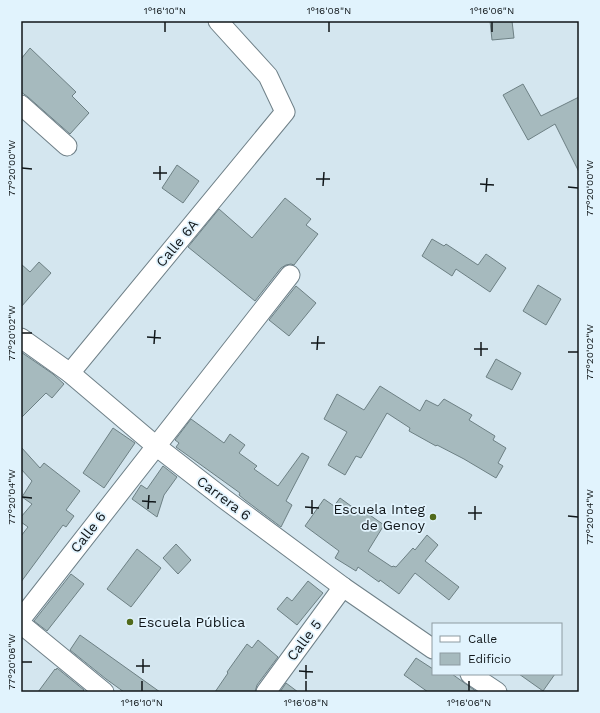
<svg xmlns="http://www.w3.org/2000/svg" width="600" height="713" viewBox="0 0 600 713" font-family="'Work Sans',sans-serif">
<style>
.building{fill:#a6babe;stroke:#6d8084}
.lines{fill:none;stroke-linecap:round;stroke-linejoin:round}
.street-casing{stroke:#6f8088;stroke-width:21}
.street{stroke:#fff;stroke-width:19}
.ticks{fill:none;stroke:#101619;stroke-width:1.5}
.poi-dot{fill:#516a1b;stroke:#e1f3fd;stroke-width:1.5}
.labels{text-anchor:middle;dominant-baseline:central;stroke-width:3.5;stroke-linejoin:round;paint-order:stroke}
.street-label{font-size:14px;fill:#101619;stroke:#e1f3fd}
.poi-label{font-size:14px;fill:#101619;stroke:#e1f3fd;text-anchor:end}
.neatline{fill:none;stroke:#101619;stroke-width:1.5}
.ticks-label{font-size:10px;text-anchor:middle;fill:#101619}
</style>
<rect width="100%" height="100%" fill="#d4e6ef"/>
<g class="building">
<path d="M490 21H512L514 38 492 40Z"/>
<path d="M30 48 76 92 72 96 89 113 70 134 28 97 21 92V59Z"/>
<path d="M523 84 541 116 579 97V172L555 124 528 140 503 95Z"/>
<path d="M177 165 199 181 183 203 162 188Z"/>
<path d="M285 198 311 219 306 225 318 234 294 265 291 264 286 265 281 268 255 301 188 247 219 209 252 238Z"/>
<path d="M432 239 444 246 446 244 478 265 486 254 506 268 490 292 456 269 452 276 422 256Z"/>
<path d="M39 262 51 273 21 307V264L30 272Z"/>
<path d="M538 285 561 299 546 325 523 311Z"/>
<path d="M296 286 316 303 289 336 269 320Z"/>
<path d="M21 352 53 374 64 384 52 398 46 393 21 418Z"/>
<path d="M496 359 521 373 512 390 486 377Z"/>
<path d="M380 386 420 411 426 400 438 406 444 399 472 415 469 420 495 436 493 440 506 448 498 463 503 466 496 478 464 459 437 445 436 446 409 431 410 428 387 413 361 458 356 456 345 475 328 465 347 432 324 419 337 394 364 410Z"/>
<path d="M191 419 224 443 230 434 245 445 239 453 257 466 254 469 278 486 302 453 309 457 286 501 292 505 281 527 245 500 239 495 240 493 176 447 179 443 175 440Z"/>
<path d="M113 428 135 443 104 488 83 473Z"/>
<path d="M21 447 40 468 44 463 80 491 66 510 74 516 66 527 63 525 21 582V536L28 527 21 522V517L32 504 22 497 32 481 21 469Z"/>
<path d="M163 466 177 477 164 495 157 517 132 499 141 485 147 489Z"/>
<path d="M340 498 362 514 364 511 384 525 368 551 392 567 393 566 396 567 413 548 415 550 427 535 438 545 425 561 459 587 449 600 415 573 399 594 380 580 379 582 358 567 356 571 335 558 339 551 305 526 324 499 334 506Z"/>
<path d="M176 544 191 560 178 574 163 558Z"/>
<path d="M137 549 161 568 131 607 107 589Z"/>
<path d="M71 574 84 584 47 631 34 621Z"/>
<path d="M308 581 323 593 297 625 277 609 287 597 292 601Z"/>
<path d="M80 635 160 692H124L106 679 70 650Z"/>
<path d="M258 640 278 657 257 685 255 692H215L228 673 227 672 247 644 252 648Z"/>
<path d="M416 658 433 669V674H452L477 692H428L404 675Z"/>
<path d="M57 668 84 690 82 692H38L55 669 56 670Z"/>
<path d="M519 674H555L543 691Z"/>
<path d="M286 683 298 692H280Z"/>
</g>
<g class="lines">
<g class="street-casing">
<g id="street">
<path d="M21 105 67 146"/>
<path d="M21 338 70 373 156 446 223 498 343 587 433 649"/>
<path d="M70 373 285 112 268 76 218 21"/>
<path d="M21 619 290 275"/>
<path d="M21 624 104 692"/>
<path d="M470 674 497 692"/>
<path d="M266 692 343 587"/>
</g>
</g>
<use href="#street" class="street"/>
</g>
<path class="ticks" d="M165 32V22M329 32V22M492 32V22M22 168 32 169M153 173H167M316 179H330M160 180V166M480 184 494 185M323 186 324 172M568 187 578 188M486 192 487 178M22 333H32M147 337 161 338M311 343H325M154 344 155 330M474 349H488M317 350 318 336M568 352H578M481 356V342M22 497 32 498M142 501 156 502M305 507 319 508M148 509 149 495M468 513H482M312 514V500M568 516 578 517M475 520V506M22 662H32M136 666H150M299 671 313 672M143 673V659M306 679V665M142 691V681M306 691V681M469 691V681"/>
<g class="poi-dot">
<circle cx="433" cy="517" r="4"/>
<circle cx="130" cy="622" r="4"/>
</g>
<g class="labels">
<g class="street-label">
<text transform="translate(177 243) rotate(-50)">Calle 6A</text>
<text transform="translate(224 498) rotate(37)">Carrera 6</text>
<text transform="translate(88 532) rotate(-52)">Calle 6</text>
<text transform="translate(304 640) rotate(-53)">Calle 5</text>
</g>
<g class="poi-label">
<text x="425" y="509">Escuela Integ<tspan x="425" dy="16">de Genoy</tspan></text>
<text x="138" y="622" text-anchor="start">Escuela Pública</text>
</g>
</g>
<rect width="600" height="713" fill="none" stroke="#e1f3fd" stroke-width="44"/>
<rect x="432" y="623" width="130" height="52" fill="#e1f3fd" stroke="#8d9ba2"/>
<rect x="440" y="636" width="20" height="6" fill="#ffffff" stroke="#8d9ba2"/>
<text x="468" y="643" font-size="12" fill="#101619">Calle</text>
<rect x="440" y="653" width="20" height="12" fill="#a6babe" stroke="#8d9ba2"/>
<text x="468" y="663" font-size="12" fill="#101619">Edificio</text>
<rect x="22" y="22" width="556" height="669" class="neatline"/>
<g class="ticks-label">
<text x="165" y="14">1°16'10"N</text>
<text x="329" y="14">1°16'08"N</text>
<text x="492" y="14">1°16'06"N</text>
<text transform="translate(11 168) rotate(-90)" y="4">77°20'00"W</text>
<text transform="translate(589 188) rotate(-90)" y="4">77°20'00"W</text>
<text transform="translate(11 333) rotate(-90)" y="4">77°20'02"W</text>
<text transform="translate(589 352) rotate(-90)" y="4">77°20'02"W</text>
<text transform="translate(11 497) rotate(-90)" y="4">77°20'04"W</text>
<text transform="translate(589 517) rotate(-90)" y="4">77°20'04"W</text>
<text transform="translate(11 662) rotate(-90)" y="4">77°20'06"W</text>
<text x="142" y="706">1°16'10"N</text>
<text x="306" y="706">1°16'08"N</text>
<text x="469" y="706">1°16'06"N</text>
</g>
</svg>
